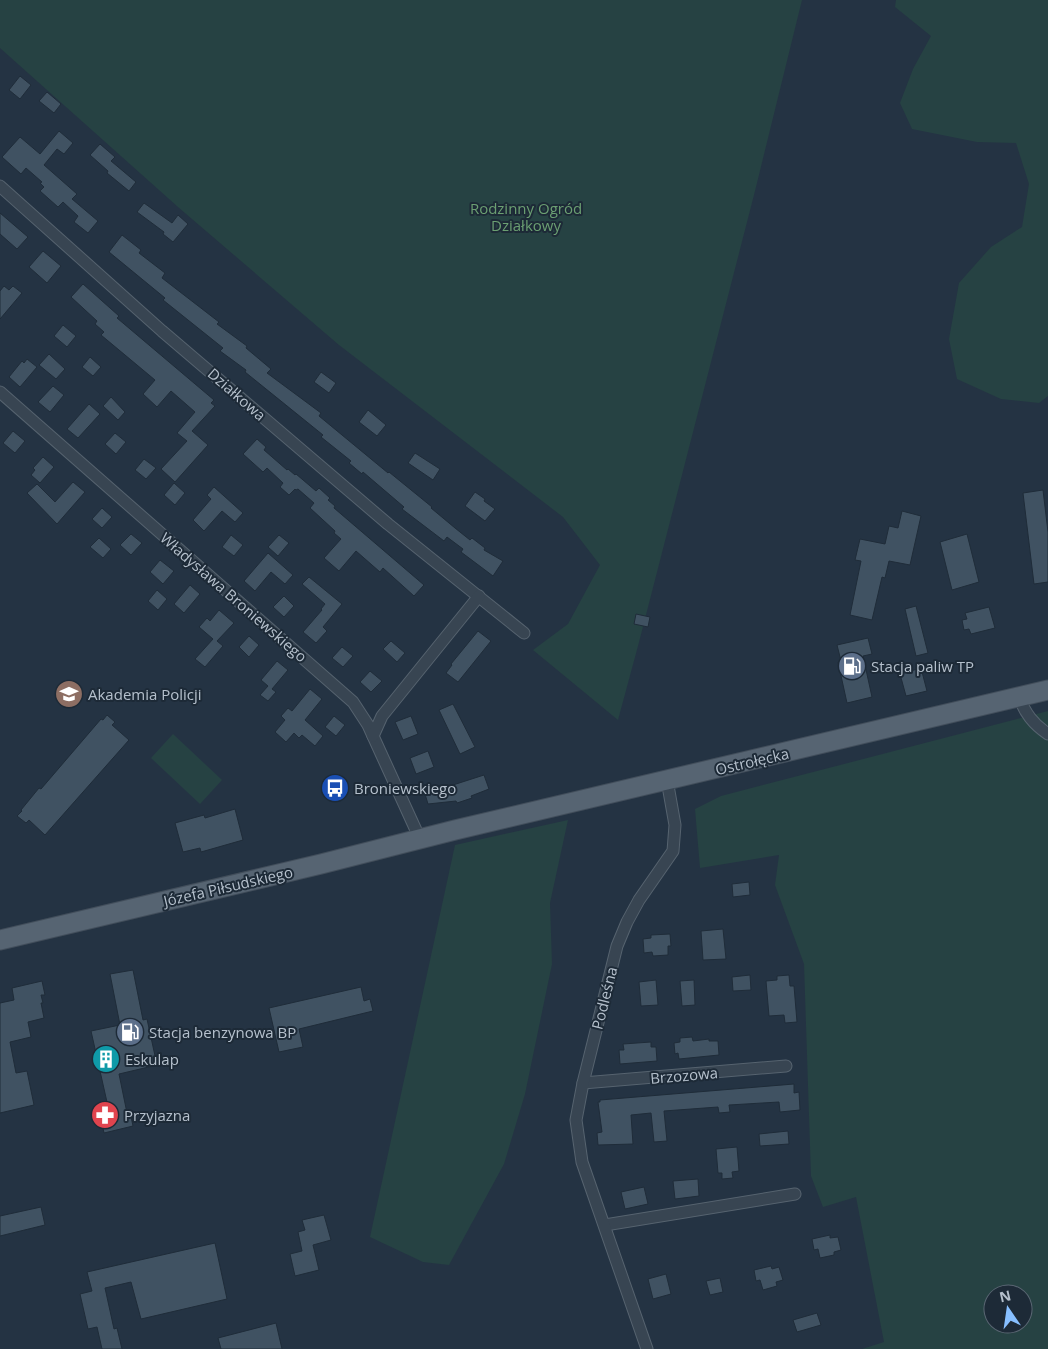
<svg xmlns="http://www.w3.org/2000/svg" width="1048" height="1349" viewBox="0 0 1048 1349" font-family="'Open Sans',sans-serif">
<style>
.green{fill:#264243;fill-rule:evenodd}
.building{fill:#405262;stroke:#1f2c39}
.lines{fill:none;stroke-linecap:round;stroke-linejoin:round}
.street-casing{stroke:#56636f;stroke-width:13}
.primary-casing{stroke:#424e5b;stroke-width:21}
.street{stroke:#384552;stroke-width:11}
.primary{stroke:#566472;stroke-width:19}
.labels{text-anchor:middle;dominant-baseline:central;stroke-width:4;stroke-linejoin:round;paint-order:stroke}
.park-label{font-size:15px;fill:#6b9f72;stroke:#1d2a37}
.street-label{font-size:15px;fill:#b5c0cc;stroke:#1d2a37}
.poi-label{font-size:15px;fill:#b5c0cc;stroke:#1d2a37;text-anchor:start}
</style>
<rect width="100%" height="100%" fill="#243343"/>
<g class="green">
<path d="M0 0H802L755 191 638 646 618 720 533 650 568 624 600 565 563 517 339 345 178 207 0 48Z"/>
<path d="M896 0H1048V396L1039 403 1001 399 957 379 949 339 959 283 991 247 1022 227 1029 184 1016 143 977 142 912 129 900 103 913 69 931 36 895 7Z"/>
<path d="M1048 711V1349H862L884 1342 856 1197 823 1207 811 1176 804 964 775 885 779 855 700 868 695 809 721 796ZM993 1294H1023V1324H993Z"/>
<path d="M173 734 222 780 200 804 151 758Z"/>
<path d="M568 820 550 903 552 964 525 1094 504 1164 449 1265 423 1262 370 1237 455 845Z"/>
</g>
<g class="building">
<path d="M20 76 31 85 20 99 9 90Z"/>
<path d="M47 92 61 104 54 113 39 101Z"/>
<path d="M59 131 73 143 64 154 57 149 44 165 77 194 72 199 98 221 88 233 74 222 78 216 63 202 58 207 40 191 44 187 40 183 42 182 26 168 21 174 2 157 20 137 40 154Z"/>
<path d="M100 144 115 157 111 161 136 182 129 191 107 173 108 171 90 155Z"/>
<path d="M144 203 172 223 178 215 188 224 173 242 163 234 164 232 137 212Z"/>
<path d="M0 213 28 237 17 249 0 234Z"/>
<path d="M122 235 141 250 139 253 165 273 162 278 219 322 217 324 247 346 246 348 271 369 267 373 321 413 319 416 388 473 389 472 432 507 431 508 455 528 470 540 472 538 485 548 484 550 503 561 493 576 461 552 463 549 447 537 444 541 402 509 404 507 363 472 362 474 349 463 351 461 321 437 323 435 245 372 246 370 220 351 223 348 163 300 165 298 109 252Z"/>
<path d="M43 251 61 266 47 283 29 267Z"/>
<path d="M83 284 119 316 117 318 214 400 211 403 215 406 192 431 208 445 175 482 161 469 187 441 177 433 195 412 171 391 157 407 143 394 155 380 101 335 104 332 95 324 97 321 71 297Z"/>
<path d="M4 286 9 290 13 286 22 293 0 319V291Z"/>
<path d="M63 325 76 336 67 347 54 336Z"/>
<path d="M49 354 65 369 56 379 39 365Z"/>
<path d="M90 357 101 367 93 376 82 367Z"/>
<path d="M27 359 37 367 20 387 9 377 22 361 24 363Z"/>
<path d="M321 372 336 383 329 393 314 382Z"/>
<path d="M53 386 64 395 50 412 38 402Z"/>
<path d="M111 397 125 412 118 420 103 406Z"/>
<path d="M89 404 100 414 78 438 67 429Z"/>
<path d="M368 410 386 425 377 436 359 422Z"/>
<path d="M13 431 25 441 15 453 3 443Z"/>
<path d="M115 433 126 442 116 454 105 444Z"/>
<path d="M257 439 266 447 264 450 287 470 288 469 295 475 296 474 316 491 319 488 330 498 328 500 335 506 334 508 424 585 414 596 383 568 380 572 356 551 339 571 324 558 341 539 334 533 335 531 310 508 314 503 298 489 296 490 295 489 289 495 280 487 283 483 267 468 263 472 243 454Z"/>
<path d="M415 453 440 469 433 480 408 463Z"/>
<path d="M43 457 54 467 40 483 31 475 35 470 33 468Z"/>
<path d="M144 459 156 468 146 479 135 470Z"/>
<path d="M73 482 85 492 57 524 27 493 37 484 55 502Z"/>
<path d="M174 483 185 493 175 505 164 495Z"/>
<path d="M214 487 243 513 235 522 222 511 204 531 193 520 211 499 207 495Z"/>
<path d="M1043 490 1048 532V582L1034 584 1023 493Z"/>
<path d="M475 492 485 499 484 501 495 509 485 521 465 506Z"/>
<path d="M102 508 112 517 102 528 92 519Z"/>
<path d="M902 511 921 516 910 565 889 561 885 578 882 577 872 620 850 615 861 561 855 560 860 539 885 544 889 526 898 528Z"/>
<path d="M131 534 142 543 131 555 120 545Z"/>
<path d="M967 534 979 582 952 590 940 542Z"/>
<path d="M231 535 243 545 234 556 222 547Z"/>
<path d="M279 535 289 543 278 556 268 547Z"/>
<path d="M99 538 111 549 103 558 90 547Z"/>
<path d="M268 553 293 575 285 584 271 572 255 591 244 581Z"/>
<path d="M160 560 174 571 163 584 150 572Z"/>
<path d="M309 577 342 604 323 627 327 631 316 643 303 632 322 610 321 609 325 604 302 584Z"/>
<path d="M190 585 200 594 184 613 174 604Z"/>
<path d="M157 590 167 599 158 610 148 601Z"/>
<path d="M284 596 294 606 284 617 273 607Z"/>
<path d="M916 606 928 653 916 656 905 609Z"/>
<path d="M989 607 995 628 971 634 969 629 964 630 962 620 967 619 965 613Z"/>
<path d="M219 610 234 623 217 641 223 646 205 667 195 659 213 639 199 627 207 618 210 621Z"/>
<path d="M636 614 650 617 648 627 634 624Z"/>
<path d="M478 631 491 641 458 682 446 673 452 665 451 664Z"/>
<path d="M249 636 259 645 249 657 239 647Z"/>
<path d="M868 638 872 654 863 656 872 697 847 703 838 662 841 661 837 645Z"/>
<path d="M391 641 405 653 397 662 383 649Z"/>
<path d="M342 647 353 656 343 667 332 658Z"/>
<path d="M277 661 288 670 272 689 276 692 268 701 260 695 268 686 261 680Z"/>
<path d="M921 668 927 691 906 696 900 674Z"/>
<path d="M370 671 382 681 371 692 360 682Z"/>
<path d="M310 689 322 699 305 720 323 736 315 746 302 735 299 738 294 733 286 742 275 732 285 720 281 716 288 708 292 711Z"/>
<path d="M453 704 475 747 460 754 439 710Z"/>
<path d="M107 715 115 722 112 725 129 740 45 835 29 820 26 823 17 816 22 811 21 810 39 788 41 789 101 719 103 720Z"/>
<path d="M334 716 345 725 336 736 325 727Z"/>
<path d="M411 716 418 734 403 740 395 722Z"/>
<path d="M428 751 434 767 416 774 410 758Z"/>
<path d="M484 775 489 789 471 796 472 798 457 803 456 801 428 804 425 794Z"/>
<path d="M235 809 243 840 201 852 200 848 183 852 175 823 204 815 205 818Z"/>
<path d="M749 882 750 895 733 897 732 884Z"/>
<path d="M723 929 726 959 703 960 701 931Z"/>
<path d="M670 934 671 946H668V955L653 956 652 952 644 953 643 939 651 938V935Z"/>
<path d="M133 970 143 1020 147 1019 157 1065 119 1074 127 1113 130 1112 133 1126 104 1133 100 1114 109 1111 91 1031 120 1025 110 974Z"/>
<path d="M750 975 751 990 733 991 732 977Z"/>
<path d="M789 975 790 986H794L797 1022 785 1023 784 1015 769 1016 766 981 777 980V976Z"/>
<path d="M656 980 658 1005 641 1006 639 982Z"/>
<path d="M694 980 695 1005 682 1006 680 981Z"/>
<path d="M42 981 45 995H41L43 1003H41L44 1018 28 1022 31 1037 10 1042 16 1073 27 1071 34 1105 0 1113V1003L14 1000 12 988Z"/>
<path d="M361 987 364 1001 370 999 373 1011 299 1029 303 1047 279 1052 269 1008Z"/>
<path d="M692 1037 693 1041 709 1039V1041H718L719 1055 679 1059 678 1053 675 1054 674 1043 680 1042V1038Z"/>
<path d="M651 1042V1047H656L657 1061 620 1064 619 1050H624L623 1044Z"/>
<path d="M794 1084V1093L799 1092 800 1110 780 1112 779 1102 729 1105 730 1112 719 1113 718 1107 664 1111 667 1141 654 1142 651 1113 631 1115 633 1144 598 1145 597 1133 602 1132 598 1102H600V1100Z"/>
<path d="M788 1131 789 1144 760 1146 759 1134Z"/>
<path d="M737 1147 739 1171 732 1172 733 1178 722 1179V1173H718L716 1149Z"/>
<path d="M698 1179 699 1196 675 1199 673 1181Z"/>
<path d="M644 1187 648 1204 625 1209 621 1192Z"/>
<path d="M41 1207 45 1225 0 1236V1216Z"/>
<path d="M324 1215 331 1240 313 1245 319 1270 295 1276 290 1254 302 1251 298 1232 305 1230 302 1220Z"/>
<path d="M830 1235V1238L838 1237 841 1250 834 1252V1255L820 1258 818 1249 814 1250 812 1239Z"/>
<path d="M215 1243 227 1299 141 1319 131 1282 105 1288 114 1329 117 1328 122 1349H102L97 1327 88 1329 80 1294 92 1291 87 1272Z"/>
<path d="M771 1266 772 1269 779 1267 783 1280 776 1282 777 1286 763 1290 760 1280 756 1281 754 1270Z"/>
<path d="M666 1274 671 1294 653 1299 648 1279Z"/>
<path d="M720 1278 723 1292 710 1295 706 1281Z"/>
<path d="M817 1313 821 1325 797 1332 793 1320Z"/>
<path d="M276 1323 282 1349H221L218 1338Z"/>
</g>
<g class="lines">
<g class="street-casing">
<g id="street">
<path d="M0 186 162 331 388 524 524 633"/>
<path d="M0 392 353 702 368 725 420 839"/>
<path d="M1019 697C1025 713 1033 724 1048 734"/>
<path d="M373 736 382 716 479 596"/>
<path d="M583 1083 786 1066"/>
<path d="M605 1225 795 1194"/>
<path d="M647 1349 582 1162 576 1120 583 1083 617 946 627 922 639 900 673 851 675 825 667 780"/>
</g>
</g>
<g class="primary-casing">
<path id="primary" d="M0 940 321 864 455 830 1048 690"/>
</g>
<use href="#street" class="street"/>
<use href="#primary" class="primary"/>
</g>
<defs>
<g id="fuel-disc" transform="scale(1.4375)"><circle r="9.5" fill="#5c6f8a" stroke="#1d2a37"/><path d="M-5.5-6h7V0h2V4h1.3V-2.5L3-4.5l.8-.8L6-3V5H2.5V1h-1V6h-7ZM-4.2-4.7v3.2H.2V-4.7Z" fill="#fff"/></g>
<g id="university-disc" transform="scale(1.4375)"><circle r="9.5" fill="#8d6e63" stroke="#1d2a37"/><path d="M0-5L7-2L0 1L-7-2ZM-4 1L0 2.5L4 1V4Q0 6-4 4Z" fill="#fff"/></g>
<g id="bus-disc" transform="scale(1.4375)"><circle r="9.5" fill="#1a4fb4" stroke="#1d2a37"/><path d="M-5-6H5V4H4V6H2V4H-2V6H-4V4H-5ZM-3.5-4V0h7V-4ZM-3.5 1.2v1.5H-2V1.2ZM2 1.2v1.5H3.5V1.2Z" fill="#fff"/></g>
<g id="building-disc" transform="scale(1.4375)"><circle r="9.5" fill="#0f9aa8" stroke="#1d2a37"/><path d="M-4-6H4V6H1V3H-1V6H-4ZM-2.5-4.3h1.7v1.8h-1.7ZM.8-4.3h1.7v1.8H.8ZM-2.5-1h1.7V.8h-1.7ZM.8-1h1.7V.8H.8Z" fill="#fff"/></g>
<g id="pharmacy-disc" transform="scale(1.4375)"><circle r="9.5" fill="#e0444e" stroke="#1d2a37"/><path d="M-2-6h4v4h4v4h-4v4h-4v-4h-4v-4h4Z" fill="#fff"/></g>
</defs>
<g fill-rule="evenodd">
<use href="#fuel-disc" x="852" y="666"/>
<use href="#university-disc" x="69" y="694"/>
<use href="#bus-disc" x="335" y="788"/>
<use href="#fuel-disc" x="130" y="1032"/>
<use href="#building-disc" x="106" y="1059"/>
<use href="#pharmacy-disc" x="105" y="1115"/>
</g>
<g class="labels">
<g class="park-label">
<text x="526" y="208">Rodzinny Ogród<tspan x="526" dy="17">Działkowy</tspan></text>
</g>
<g class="street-label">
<text transform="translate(237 394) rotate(41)">Działkowa</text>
<text transform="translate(234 597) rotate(41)">Władysława Broniewskiego</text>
<text transform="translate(752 761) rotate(-13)">Ostrołęcka</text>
<text transform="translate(228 886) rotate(-13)">Józefa Piłsudskiego</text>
<text transform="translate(604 998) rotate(-76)">Podleśna</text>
<text transform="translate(684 1075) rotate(-5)">Brzozowa</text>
</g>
<g class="poi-label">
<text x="871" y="666">Stacja paliw TP</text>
<text x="88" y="694">Akademia Policji</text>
<text x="354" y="788">Broniewskiego</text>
<text x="149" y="1032">Stacja benzynowa BP</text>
<text x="125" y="1059">Eskulap</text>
<text x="124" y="1115">Przyjazna</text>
</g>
</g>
<g transform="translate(1008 1309) rotate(347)"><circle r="24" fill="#1d2a37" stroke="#5a6673"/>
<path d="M0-4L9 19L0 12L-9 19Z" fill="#87bfff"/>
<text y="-8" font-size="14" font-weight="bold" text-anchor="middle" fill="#b5c0cc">N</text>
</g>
</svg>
